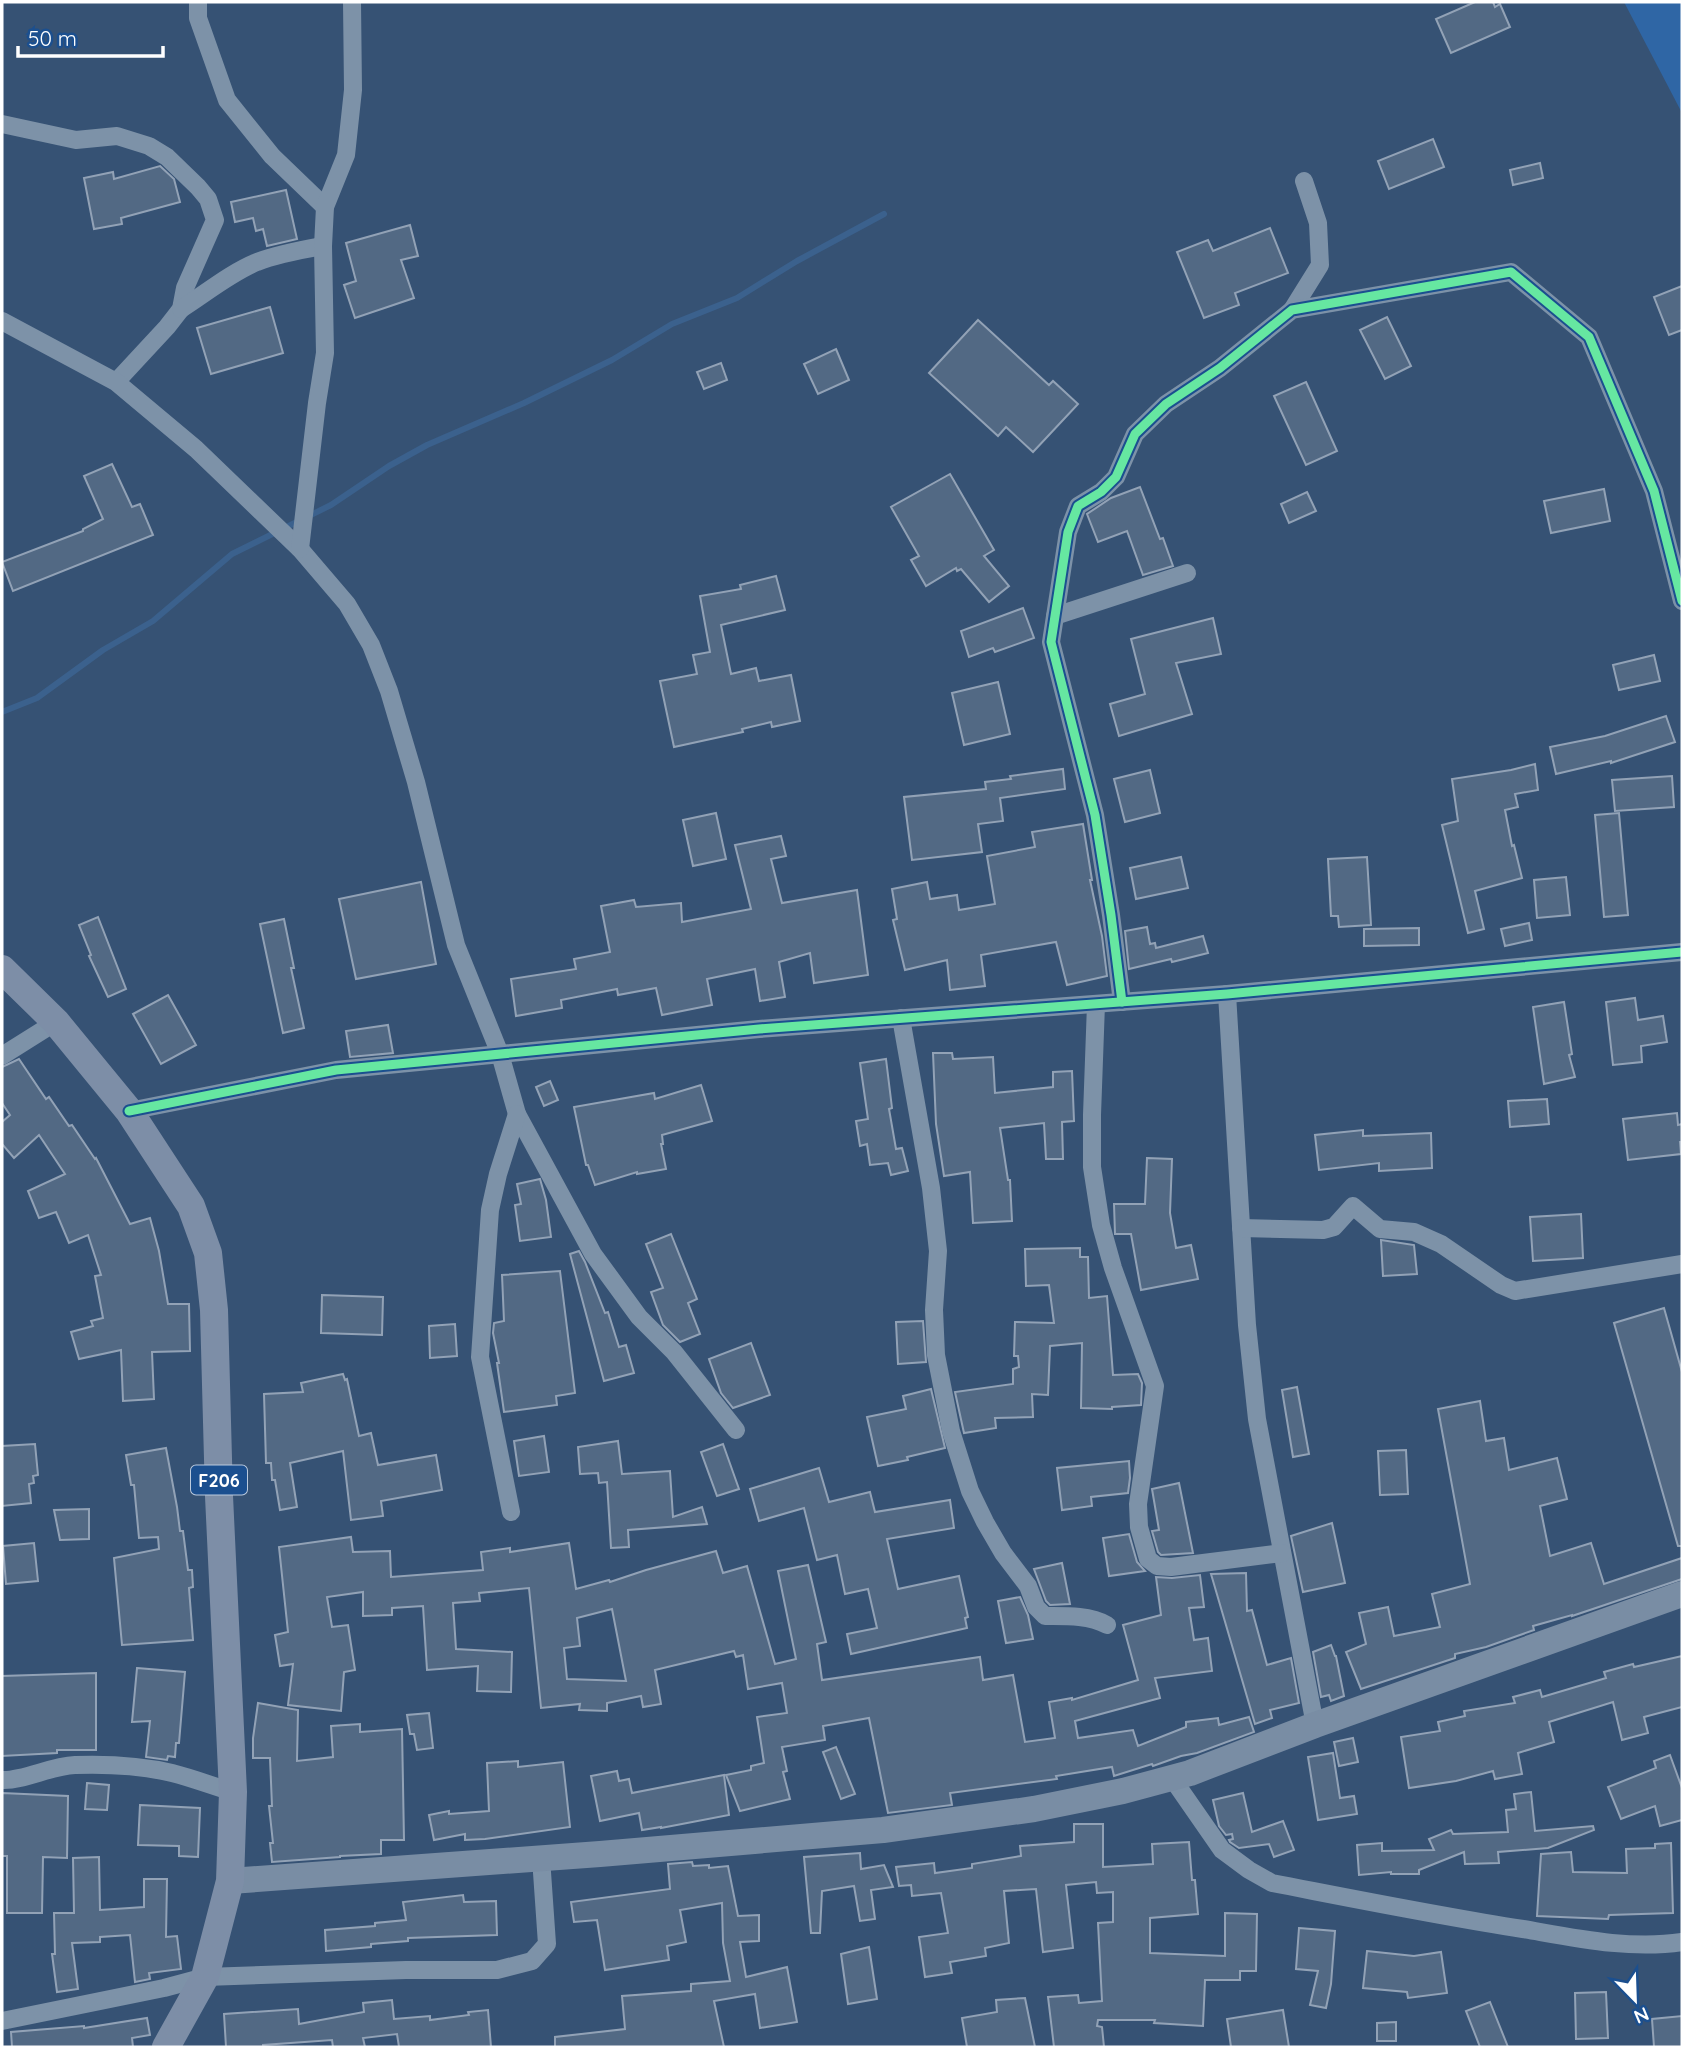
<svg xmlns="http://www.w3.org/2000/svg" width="1684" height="2049" viewBox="0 0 1684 2049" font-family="Quicksand,sans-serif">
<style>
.green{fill:#2f66a5}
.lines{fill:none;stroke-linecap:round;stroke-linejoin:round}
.stream{stroke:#3b618d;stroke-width:6}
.building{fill:#526984;stroke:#92a2b6;stroke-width:2;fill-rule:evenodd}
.minor{stroke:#7d92a8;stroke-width:18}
.secondary{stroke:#798da4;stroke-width:26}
.primary{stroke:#7d8ea7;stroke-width:28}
.cycleway-casing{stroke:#1b4f8f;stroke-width:13}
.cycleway{stroke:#66e7a1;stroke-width:9}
.labels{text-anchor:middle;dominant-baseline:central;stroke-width:7;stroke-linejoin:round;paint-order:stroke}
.shield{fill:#1b4f8f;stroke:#bbcadd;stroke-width:2}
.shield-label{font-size:18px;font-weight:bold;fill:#fff}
</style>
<rect width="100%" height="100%" fill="#365274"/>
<path class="green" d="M1624 2H1682V113Z"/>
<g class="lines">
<path class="stream" d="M2 712 37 698 103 650 153 621 232 554 331 505 389 466 427 445 524 403 612 360 672 324 737 298 797 261 884 214"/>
</g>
<g class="building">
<path d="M1475 2H1493L1495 7 1500 4 1510 27 1451 53 1436 19Z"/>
<path d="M1433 139 1444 167 1389 189 1378 161Z"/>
<path d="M1540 163 1543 178 1513 185 1510 170Z"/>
<path d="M160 166 174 179 180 202 121 218 122 224 94 229 84 178 113 172 114 179Z"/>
<path d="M286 190 297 239 267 246 263 229 256 231 253 218 235 222 231 202Z"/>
<path d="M410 225 418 256 401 260 414 298 355 318 344 285 356 281 346 243Z"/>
<path d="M1270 228 1288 273 1235 293 1239 305 1204 318 1177 252 1208 240 1213 251Z"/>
<path d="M1682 286V330L1669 335 1654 297Z"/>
<path d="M270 307 283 353 211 374 197 328Z"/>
<path d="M1387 317 1411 366 1385 379 1360 330Z"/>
<path d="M978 320 1049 385 1053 381 1078 404 1033 452 1006 427 998 436 929 373Z"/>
<path d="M836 349 849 380 818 394 804 364Z"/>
<path d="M721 363 727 380 704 389 697 372Z"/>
<path d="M1306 382 1337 451 1306 465 1274 396Z"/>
<path d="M112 464 132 507 140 504 153 535 13 591 2 562 83 531V529L103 519 84 476Z"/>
<path d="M950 474 994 550 984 556 1009 586 989 602 961 569 957 571 956 568 926 586 911 560 919 556 891 507Z"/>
<path d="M1140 487 1160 539 1163 538 1173 566 1143 575 1127 531 1098 542 1087 514 1111 498Z"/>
<path d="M1604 489 1610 521 1551 533 1544 501Z"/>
<path d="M1307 492 1316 511 1289 523 1281 504Z"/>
<path d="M776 576 785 610 721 625 731 674 756 668 759 681 791 675 800 721 772 727 771 722 742 729 743 732 674 747 660 681 697 674 693 655 710 652 700 596 741 589 740 585Z"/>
<path d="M1023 608 1034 638 995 652 993 648 969 657 961 631Z"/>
<path d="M1213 618 1221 654 1176 663 1192 714 1119 736 1110 704 1145 694 1131 639Z"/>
<path d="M1654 655 1660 681 1619 690 1613 665Z"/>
<path d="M998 682 1010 734 964 745 952 693Z"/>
<path d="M1666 716 1675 742 1611 763V761L1556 774 1550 747 1605 736Z"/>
<path d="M1535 764 1538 790 1515 794 1518 807 1505 810 1512 846 1514 845 1522 878 1475 891 1484 929 1468 933 1442 825 1458 821 1452 779 1511 770Z"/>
<path d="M1063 769 1065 789 1000 798 1003 821 978 824 982 852 912 860 904 797 986 789 985 782 1011 779 1010 776Z"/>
<path d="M1150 770 1160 813 1125 822 1114 779Z"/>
<path d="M1672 776 1674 807 1615 811 1612 780Z"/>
<path d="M716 813 726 859 693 866 683 820Z"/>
<path d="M1619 813 1628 915 1604 917 1595 815Z"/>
<path d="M1083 824 1092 880H1090L1102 936 1107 976 1067 985 1056 942 981 955 985 986 950 990 947 960 905 970 893 920 897 919 892 889 927 882 930 899 957 895 959 910 995 904 987 856 1035 847 1032 832Z"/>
<path d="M781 836 786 856 771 859 782 903 857 890 868 975 814 983 810 953 779 962 785 997 760 1001 755 969 707 979 712 1005 662 1015 656 988 618 995 617 989 561 1000 562 1008 516 1016 511 979 576 969 574 959 610 952 601 906 634 900 636 907 681 903 682 922 751 909 735 845Z"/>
<path d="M1181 857 1188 888 1136 899 1130 868Z"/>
<path d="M1367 857 1371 925 1339 927 1338 916H1331L1328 859Z"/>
<path d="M1566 877 1570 915 1537 918 1534 880Z"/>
<path d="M421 882 436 964 356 979 339 899Z"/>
<path d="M98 917 126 989 108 997 89 956 91 955 79 925Z"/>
<path d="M284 919 294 968H291L304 1028 283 1033 260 924Z"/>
<path d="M1529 923 1532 940 1505 946 1501 929Z"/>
<path d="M1147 927 1150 944 1155 943 1156 948 1203 936 1208 953 1172 962 1171 959 1129 969 1125 931Z"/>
<path d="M1419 928V945L1364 946V929Z"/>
<path d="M168 995 196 1045 161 1064 133 1014Z"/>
<path d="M1635 998 1638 1020 1663 1016 1667 1042 1641 1046 1642 1062 1613 1065 1606 1002Z"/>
<path d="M1564 1002 1572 1054 1569 1055 1575 1077 1544 1084 1533 1007Z"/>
<path d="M388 1025 393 1053 350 1057 346 1031Z"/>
<path d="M933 1053H952L953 1059 993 1057 995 1093 1053 1087V1072L1072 1071 1074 1121 1062 1122 1063 1159H1046L1044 1123 1000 1128 1008 1180H1010L1012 1221 973 1223 970 1172 944 1176 936 1124Z"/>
<path d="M19 1059 46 1099 49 1097 69 1126 72 1125 95 1159 96 1158 130 1224 150 1218 159 1251 168 1304H189L190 1351 152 1352 154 1399 123 1401 121 1350 79 1359 71 1332 93 1326 91 1321 103 1318 95 1276 101 1275 88 1235 69 1243 56 1212 39 1218 28 1191 65 1174 39 1135 14 1158 2 1144V1122L10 1115 2 1103V1067Z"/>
<path d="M886 1059 892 1108 889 1109 896 1149 902 1148 908 1171 891 1175 888 1163 870 1165 867 1144 860 1146 856 1121 868 1119 860 1063Z"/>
<path d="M550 1081 558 1100 544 1106 536 1087Z"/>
<path d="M701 1085 712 1121 662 1135 663 1144H661L666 1169 637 1174V1172L595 1185 588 1165H586L574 1107 654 1093 655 1099Z"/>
<path d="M1547 1099 1549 1124 1510 1127 1508 1101Z"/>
<path d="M1677 1113 1678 1125 1682 1124V1142H1680L1681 1154 1628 1160 1623 1119Z"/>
<path d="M1363 1130V1136L1431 1133 1432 1168 1379 1171V1163L1319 1170 1315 1135Z"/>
<path d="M1147 1158 1172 1159 1170 1213 1176 1248 1191 1245 1198 1279 1141 1290 1131 1234H1115L1114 1204H1145Z"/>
<path d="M540 1179 546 1200 551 1237 520 1241 515 1205 521 1204 517 1184Z"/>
<path d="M1581 1214 1583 1258 1533 1261 1530 1217Z"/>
<path d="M671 1234 697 1299 688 1303 700 1334 680 1342 663 1325 651 1292 663 1288 646 1244Z"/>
<path d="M1381 1240 1414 1245 1417 1274 1383 1276Z"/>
<path d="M1080 1248V1257H1088L1089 1298 1107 1296 1113 1375 1138 1374 1142 1383 1141 1405 1112 1407V1409L1081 1408 1082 1343 1050 1346 1048 1395 1032 1394 1033 1417 995 1418 996 1428 964 1433 955 1392 1013 1384V1369L1019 1367 1018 1356H1014L1015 1322 1054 1323 1049 1285 1026 1286 1025 1249Z"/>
<path d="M579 1251 585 1262 605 1313 608 1312 619 1347 626 1345 634 1373 604 1381 570 1254Z"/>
<path d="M560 1271 575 1393 556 1396 557 1405 504 1412 497 1363H499L493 1333 494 1323 504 1321 502 1275Z"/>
<path d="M322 1295 383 1297 382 1335 321 1333Z"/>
<path d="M1664 1308 1682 1372V1546H1678L1614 1323Z"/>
<path d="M923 1321 926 1362 898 1364 896 1322Z"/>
<path d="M455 1324 457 1356 430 1358 429 1326Z"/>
<path d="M751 1343 770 1395 733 1408 721 1393 709 1359Z"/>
<path d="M343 1374 345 1380 347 1379 359 1436 371 1433 378 1465 436 1455 442 1490 381 1501 383 1516 351 1520 343 1451 290 1463 297 1507 280 1510 275 1480H272L271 1463H266L264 1394 303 1392 301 1383Z"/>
<path d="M1297 1387 1309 1454 1293 1457 1282 1390Z"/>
<path d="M931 1389 945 1448 907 1457 908 1460 878 1466 867 1417 906 1409 903 1396Z"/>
<path d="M1480 1401 1486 1441 1504 1438 1509 1470 1557 1458 1567 1499 1540 1506 1550 1556 1591 1543 1604 1584 1682 1558V1579L1572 1616V1615L1533 1626 1534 1630 1486 1647 1455 1654V1658L1361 1689 1346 1652 1366 1644 1359 1613 1388 1607 1394 1636 1440 1627 1432 1594 1470 1584 1438 1409Z"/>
<path d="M544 1436 549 1472 519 1476 514 1441Z"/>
<path d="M618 1441 622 1474 670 1471 673 1517 702 1507 707 1524 628 1530 629 1547 611 1548 607 1482 599 1483 598 1473 580 1474 578 1447Z"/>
<path d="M35 1444 38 1475 33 1476 34 1483 29 1484 31 1503 2 1506V1446Z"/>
<path d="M723 1444 739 1489 717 1496 701 1452Z"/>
<path d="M166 1448 177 1507 180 1531H183L188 1570H192L193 1587 189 1588 193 1640 122 1645 114 1558 159 1549 158 1537 139 1538 134 1485H131L126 1455Z"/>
<path d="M1406 1450 1408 1494 1380 1495 1378 1451Z"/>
<path d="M1129 1461 1130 1478 1128 1493 1091 1497 1092 1506 1062 1510 1057 1468Z"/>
<path d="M819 1468 829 1502 870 1492 875 1512 950 1500 954 1528 887 1539 898 1589 959 1576 968 1617 965 1618 967 1628 851 1654 847 1634 877 1628 868 1589 845 1594 837 1555 817 1560 804 1508 759 1521 750 1489Z"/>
<path d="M1179 1483 1193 1553 1161 1555 1158 1552 1152 1531 1159 1530 1152 1489Z"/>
<path d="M89 1509V1539L60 1540 54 1510Z"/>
<path d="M1332 1523 1345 1583 1303 1592 1291 1536Z"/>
<path d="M1129 1534 1137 1562 1145 1571 1109 1576 1103 1538Z"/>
<path d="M351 1537 353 1552 390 1551 391 1577 483 1570 481 1552 510 1548V1552L569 1543 576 1589 609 1580 610 1582 646 1570 716 1551 723 1573 747 1566 775 1664 796 1659 778 1571 808 1565 826 1642 817 1644 822 1680 980 1657 983 1680 1013 1675 1025 1742 1055 1738 1049 1702 1072 1698V1700L1138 1680 1123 1625 1161 1615 1156 1577 1172 1578 1200 1575 1204 1607 1189 1608 1194 1640 1208 1638 1212 1671 1155 1678 1160 1698 1075 1721 1078 1738 1133 1730 1138 1746 1186 1727V1722L1218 1718 1219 1725 1249 1717 1254 1732 1197 1753 1181 1756 1153 1766 1152 1764 1114 1776 1112 1767 1056 1776 1057 1779 950 1793 952 1805 888 1813 869 1718 823 1726 825 1740 782 1747 787 1771 783 1772 790 1799 740 1811 726 1775 751 1770V1766L764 1763 757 1717 787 1713 782 1683 748 1689 743 1655 736 1657 734 1651 655 1670 661 1704 643 1707 641 1696 607 1703V1711L579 1710 580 1704 541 1708 529 1588 479 1593 480 1601 453 1603 456 1649 512 1652 511 1692 477 1691 478 1666 427 1670 423 1606 392 1608V1615L363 1616V1592L327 1597 332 1627 348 1625 355 1670 344 1672 341 1711 288 1705 293 1664 280 1666 275 1635 288 1632 279 1547ZM612 1609 626 1681 567 1679 564 1648 580 1646 577 1618Z"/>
<path d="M34 1543 38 1581 6 1584 3 1546Z"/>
<path d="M1062 1563 1070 1604 1050 1605 1046 1601 1034 1569Z"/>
<path d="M1246 1573 1247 1611 1252 1610 1267 1665 1291 1658 1299 1703 1270 1710 1272 1718 1255 1724 1211 1574Z"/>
<path d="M1020 1597 1028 1615 1033 1639 1006 1643 998 1601Z"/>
<path d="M1331 1645 1335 1656H1336L1344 1696 1331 1701 1329 1695 1321 1697 1313 1652Z"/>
<path d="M1682 1656V1707L1644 1717 1648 1733 1622 1740 1613 1702 1549 1722 1554 1742 1518 1753 1522 1774 1495 1779 1493 1771 1456 1781 1409 1788 1401 1737 1440 1731 1438 1722 1465 1716 1464 1711 1515 1703 1513 1697 1540 1690 1542 1697 1606 1678 1604 1672 1633 1664 1634 1667Z"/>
<path d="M137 1668 185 1672 179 1743H176L175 1757 168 1756 167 1760 146 1757 150 1721 132 1722Z"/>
<path d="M96 1673V1750H57V1753L2 1756V1676Z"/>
<path d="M258 1703 298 1710 297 1761 333 1757 331 1726 360 1724V1732L402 1729 404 1840H381V1854L340 1856V1857L272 1862 270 1843H273L269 1806H272L270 1758H253V1738Z"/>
<path d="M429 1713 433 1748 417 1750 414 1734H410L407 1715Z"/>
<path d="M1353 1738 1358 1762 1339 1766 1334 1742Z"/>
<path d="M836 1747 855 1794 841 1799 823 1752Z"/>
<path d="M1333 1753 1340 1798 1354 1796 1357 1814 1318 1820 1308 1757Z"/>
<path d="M1670 1755 1682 1788V1820L1660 1826 1655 1806 1621 1819 1608 1787 1656 1768 1654 1761Z"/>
<path d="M518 1761V1767L563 1762 570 1827 485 1839 465 1840V1834L434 1840 429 1815 449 1811V1814L489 1811 487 1763Z"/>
<path d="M617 1771 619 1781 629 1779 632 1793 724 1775 729 1815 661 1828V1827L642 1830 639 1813 600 1821 591 1776Z"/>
<path d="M87 1783 109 1785 107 1810 85 1809Z"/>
<path d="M1531 1792 1535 1831 1593 1826 1594 1830 1548 1848 1498 1852 1499 1863 1465 1864 1464 1852 1419 1870V1874H1391V1872L1359 1875 1357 1845 1382 1843V1851L1434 1850 1429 1839 1451 1830 1453 1834 1508 1832 1506 1810 1516 1809 1514 1794Z"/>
<path d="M2 1793 68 1796 67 1858 43 1857 42 1913H7V1856H2Z"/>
<path d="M1243 1793 1252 1832 1283 1821 1294 1850 1274 1857 1269 1844 1239 1848 1230 1842 1229 1840 1233 1839 1232 1834 1226 1835 1219 1826 1213 1800Z"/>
<path d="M140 1805 200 1808 198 1857 179 1856V1846L138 1845Z"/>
<path d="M1074 1824H1103V1867L1153 1864 1152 1844 1189 1842 1192 1880H1195L1198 1914 1150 1918V1953L1225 1956V1913L1257 1914 1256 1971H1240V1980H1205L1203 2026 1154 2023 1155 2020H1098L1097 2026 1102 2027 1104 2047H1054L1048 1997 1078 1995 1079 2003 1102 2001 1098 1923 1113 1922V1892L1097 1893 1096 1882 1066 1885 1073 1948 1043 1952 1036 1889 1004 1891 1009 1943 985 1948 986 1956 950 1962 952 1973 925 1977 919 1937 948 1933 941 1893 912 1896 911 1885 899 1886 896 1867 934 1863 935 1873 972 1868V1864L1021 1856 1020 1846 1074 1842Z"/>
<path d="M1671 1843 1673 1913 1609 1915 1608 1919 1537 1916 1541 1854 1571 1852 1573 1872 1627 1873 1626 1849 1655 1848V1844Z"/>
<path d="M860 1853 861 1869 884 1865 893 1887 871 1890 875 1919 860 1921 854 1886 822 1891 820 1933H811L804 1857Z"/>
<path d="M99 1857 100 1910 144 1907V1879H167L166 1937 177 1936 181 1969 149 1973 150 1979 135 1982 130 1935 100 1937V1942L72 1943 78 1989 57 1992 52 1954H55L54 1913H74L73 1858Z"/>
<path d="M692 1862 693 1866 709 1865V1868L728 1866 738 1916 759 1915V1941L740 1942 746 1977 787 1967 797 2022 760 2028 755 1994 714 2001 724 2047H555V2037L625 2029 622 1996 691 1991V1984L730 1981 723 1943 722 1903 680 1910 686 1942 667 1946 669 1960 605 1970 597 1920 574 1922 571 1902 670 1889 668 1864Z"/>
<path d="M463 1895 464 1902 496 1901 497 1935 408 1938V1941L371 1944V1947L326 1951 325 1930 375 1926V1923L406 1920 403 1902Z"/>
<path d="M1299 1928 1335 1931 1331 1984 1326 2008 1310 2005 1318 1971 1296 1969Z"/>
<path d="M869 1947 877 1999 848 2004 841 1954Z"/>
<path d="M1367 1951 1414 1956 1441 1952 1447 1993 1408 1998 1407 1992 1363 1988Z"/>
<path d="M1606 1992 1608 2038 1576 2039 1575 1993Z"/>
<path d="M1025 1998 1035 2047H967L962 2018 997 2012 996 2000Z"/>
<path d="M392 2000 394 2019 430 2016V2020L469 2015 468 2012 488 2010 491 2047H399L397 2034 363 2038 365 2047H333L332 2040 263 2045V2047H226L224 2014 298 2009 299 2024 364 2012 363 2003Z"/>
<path d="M1490 2002 1508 2047H1480L1466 2011Z"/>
<path d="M1283 2010 1289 2047H1231L1227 2019Z"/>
<path d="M1682 2016V2047H1654L1652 2019Z"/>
<path d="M147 2018 150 2035 132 2038 133 2047H12L11 2032 84 2026V2028Z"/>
<path d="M1396 2022V2041H1377V2023Z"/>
</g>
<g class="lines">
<g class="minor">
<path d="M198 2V18L227 100 272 156 325 207"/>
<path d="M2 124 76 140 117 136 149 146 167 157 198 187 208 199 215 220 185 288 181 309 167 327 116 382"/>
<path d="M181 309C205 294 230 273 257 262 278 254 301 250 323 246"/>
<path d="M1292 310 1320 265 1318 223 1304 181"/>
<path d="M2 321 116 382 196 449 300 549 347 604 371 645 389 691 416 782 456 945 500 1054 517 1114 593 1254 639 1317 674 1352 736 1430"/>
<path d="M300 549 317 403 325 353 323 246 325 207 346 155 353 90 352 2"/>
<path d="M1055 616 1187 573"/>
<path d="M1227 994 1247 1325 1257 1419 1315 1725"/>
<path d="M1122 1002 1111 915 1095 815 1051 642 1068 532 1078 506 1101 492 1116 477 1135 434 1166 404 1220 368 1292 310 1511 272 1589 337 1654 491 1682 601"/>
<path d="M1096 1004 1092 1115V1167L1101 1225 1113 1268 1155 1386 1138 1504 1139 1527 1148 1559 1157 1566 1171 1567 1282 1553"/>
<path d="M901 1018 931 1188 938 1251 934 1310 936 1355 951 1431 970 1491 985 1522 1003 1553 1028 1586 1036 1607 1045 1616C1065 1616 1089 1615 1107 1625"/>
<path d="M2 1056 56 1022"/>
<path d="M129 1111 336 1070 759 1029 1227 994 1682 952"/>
<path d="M1241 1228 1323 1230 1334 1227 1353 1206 1380 1229 1414 1232 1441 1244 1501 1285 1515 1291 1682 1264"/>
<path d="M511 1512 480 1357 490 1210 498 1174 517 1114"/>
<path d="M1172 1778 1222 1850 1249 1870 1272 1883C1355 1899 1439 1916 1523 1929 1575 1938 1630 1950 1682 1942"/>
<path d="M2 1780C24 1781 50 1766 75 1765 105 1764 143 1766 172 1773 192 1778 213 1786 233 1792"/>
<path d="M2 2021 164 1988 205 1977 406 1970H497L532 1961 547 1944 541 1858"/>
</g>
<path class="secondary" d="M230 1881 600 1854 883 1830 1034 1809 1123 1791 1190 1773 1315 1725 1682 1594"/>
<path class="primary" d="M2 969 56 1022 129 1111 191 1206 208 1253 214 1310 219 1496 233 1792 230 1881 205 1977 166 2047"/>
<g class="cycleway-casing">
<g id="cycleway">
<path d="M1122 1002 1111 915 1095 815 1051 642 1068 532 1078 506 1101 492 1116 477 1135 434 1166 404 1220 368 1292 310 1511 272 1589 337 1654 491 1682 601"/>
<path d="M129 1111 336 1070 759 1029 1227 994 1682 952"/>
</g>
</g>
<use href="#cycleway" class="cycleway"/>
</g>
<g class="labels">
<rect class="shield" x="191" y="1465.5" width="56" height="29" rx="5"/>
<g class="shield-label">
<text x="219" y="1480">F206</text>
</g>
</g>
<rect width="1684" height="2049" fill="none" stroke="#ffffff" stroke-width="7"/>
<g transform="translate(1635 2000) rotate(157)" stroke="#1b4f8f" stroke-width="5" paint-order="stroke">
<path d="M0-5L12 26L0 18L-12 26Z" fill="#ffffff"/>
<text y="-10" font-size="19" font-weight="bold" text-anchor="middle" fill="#ffffff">N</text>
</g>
<path d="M18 46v10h145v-10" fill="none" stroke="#ffffff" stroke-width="3.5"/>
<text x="28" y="46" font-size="21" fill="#ffffff" stroke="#1b4f8f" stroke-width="5" paint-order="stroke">50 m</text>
</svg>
